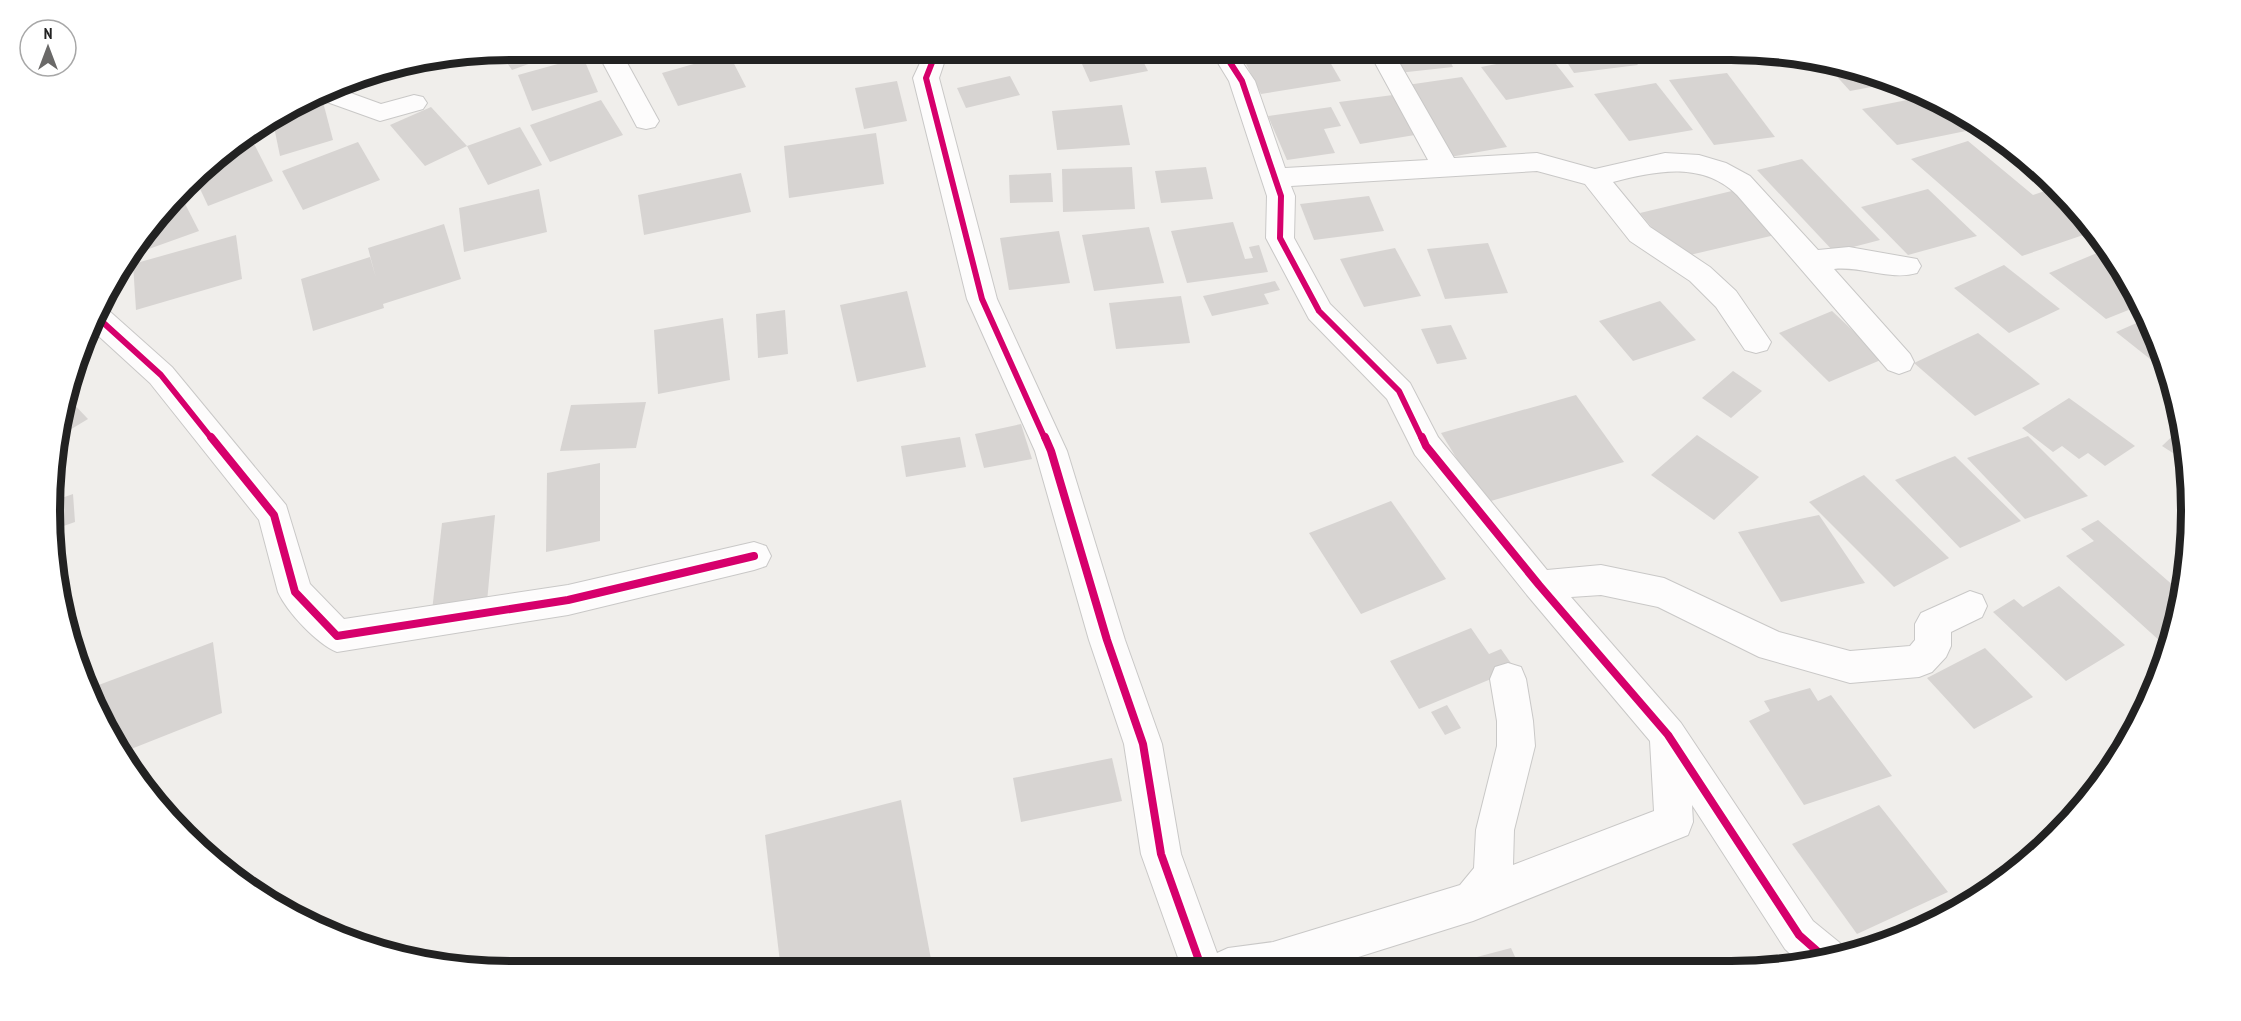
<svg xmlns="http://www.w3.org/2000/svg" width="2241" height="1021" viewBox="0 0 2241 1021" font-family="'PT Sans Narrow',sans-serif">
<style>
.building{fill:#d7d4d2}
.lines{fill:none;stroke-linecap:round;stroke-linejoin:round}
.minor-casing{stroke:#c9c8c7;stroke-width:2}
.minor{fill:#fdfcfc;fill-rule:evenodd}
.cycleway-far1-casing{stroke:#fff;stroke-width:9}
.cycleway-casing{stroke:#fff;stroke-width:12}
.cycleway-far1{stroke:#d6006c;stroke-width:6}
.cycleway{stroke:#d6006c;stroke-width:8}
.rim{fill:none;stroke:#222;stroke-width:8}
</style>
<rect width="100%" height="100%" fill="#f0eeeb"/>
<g class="building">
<path d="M510 50H567L512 70 499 51Z"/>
<path d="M831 50H878L837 61Z"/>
<path d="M1061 50H1121L1069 63Z"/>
<path d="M1323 50 1341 81 1261 94 1245 62Z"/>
<path d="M1387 50H1445L1453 67 1398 73Z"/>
<path d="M1559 50H1627L1638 65 1574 73Z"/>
<path d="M1642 50H1702L1708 57 1650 63Z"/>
<path d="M1728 50 1755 52V53L1733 56Z"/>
<path d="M1139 53 1148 71 1090 82 1082 64Z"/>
<path d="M729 54 746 87 678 106 662 73Z"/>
<path d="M1548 54 1574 87 1506 100 1481 67Z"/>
<path d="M583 57 598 92 532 111 518 75Z"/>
<path d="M1821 59 1898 82 1850 91Z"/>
<path d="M1727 73 1775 137 1714 145 1669 80Z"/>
<path d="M1010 76 1020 95 966 108 957 88Z"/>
<path d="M1462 77 1507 147 1450 157 1407 85Z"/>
<path d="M897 81 907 121 864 129 855 88Z"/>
<path d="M1656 83 1693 130 1629 141 1594 94Z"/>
<path d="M1393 95 1415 135 1360 144 1339 102Z"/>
<path d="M1927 96 1935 99 1966 131 1897 145 1862 109Z"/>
<path d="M601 100 623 135 550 162 530 125Z"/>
<path d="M323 102 333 140 280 156 272 117Z"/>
<path d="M1122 105 1130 145 1057 150 1052 111Z"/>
<path d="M431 107 467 146 425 166 390 125Z"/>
<path d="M1331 107 1341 126 1324 129 1335 153 1287 160 1268 116Z"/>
<path d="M520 127 542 165 488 185 467 146Z"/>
<path d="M876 133 884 184 789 198 784 146Z"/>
<path d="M249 134 273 181 208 206 195 178 207 164Z"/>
<path d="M1968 141 2033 195 2057 187 2095 231 2022 256 1911 159Z"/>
<path d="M358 142 380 180 303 210 282 171Z"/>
<path d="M1802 159 1880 240 1834 252 1757 170Z"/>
<path d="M1132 167 1135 209 1063 212 1062 169Z"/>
<path d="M1206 167 1213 199 1161 203 1155 171Z"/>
<path d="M741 173 751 212 644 235 638 195Z"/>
<path d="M1051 173 1053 202 1010 203 1009 175Z"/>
<path d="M539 189 547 232 464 252 459 208Z"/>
<path d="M1928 189 1977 236 1908 255 1861 207Z"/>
<path d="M1736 190 1775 235 1677 258 1640 213Z"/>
<path d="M181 196 199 231 132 255 180 197Z"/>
<path d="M1369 196 1384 231 1314 240 1300 204Z"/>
<path d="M1233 222 1245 259 1253 258 1249 247 1259 245 1268 272 1187 283 1171 231Z"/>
<path d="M444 224 461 279 383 304 384 308 313 331 301 279 370 257 376 278 368 248Z"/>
<path d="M1149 227 1164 283 1094 291 1082 235Z"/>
<path d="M1059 231 1070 283 1009 290 1000 238Z"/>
<path d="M236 235 242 279 136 310 133 264Z"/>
<path d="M1488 243 1508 293 1445 299 1427 249Z"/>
<path d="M1395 248 1421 296 1364 307 1340 259Z"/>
<path d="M2109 248 2141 305 2106 319 2049 273Z"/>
<path d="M2004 265 2060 309 2009 333 1954 288Z"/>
<path d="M1275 281 1280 290 1264 294 1269 304 1212 316 1203 296Z"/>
<path d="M907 291 926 367 857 382 840 305Z"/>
<path d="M1181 296 1190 343 1116 349 1109 303Z"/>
<path d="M1660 301 1696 340 1633 361 1599 321Z"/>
<path d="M785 310 788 354 758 358 756 314Z"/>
<path d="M1832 311 1883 359 1829 382 1779 333Z"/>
<path d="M723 318 730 380 658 394 654 330Z"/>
<path d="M2148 318 2156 334 2169 374 2116 332Z"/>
<path d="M1451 325 1467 359 1437 364 1421 329Z"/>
<path d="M1978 333 2040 384 1975 416 1914 363Z"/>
<path d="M1733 371 1762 391 1731 418 1702 398Z"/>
<path d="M1576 395 1624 462 1484 503 1441 433Z"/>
<path d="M67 397 88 419 58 437V421Z"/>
<path d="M2069 398 2135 446 2105 466 2088 453 2079 459 2062 446 2053 452 2022 428Z"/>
<path d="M646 402 636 448 560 451 571 405Z"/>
<path d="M1021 424 1032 459 984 468 975 434Z"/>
<path d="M2183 426 2187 462 2162 446Z"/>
<path d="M1697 435 1759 477 1714 520 1651 475Z"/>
<path d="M2028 436 2088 496 2025 519 1967 458Z"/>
<path d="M960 437 966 467 906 477 901 446Z"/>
<path d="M1955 456 2021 521 1960 548 1895 480Z"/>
<path d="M600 463V541L546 552 547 473Z"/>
<path d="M1864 475 1949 558 1894 587 1809 502Z"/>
<path d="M73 494 75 522 55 529 56 500Z"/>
<path d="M1391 501 1446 579 1361 614 1309 533Z"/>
<path d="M495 515 487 602 432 611 442 523Z"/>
<path d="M1819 515 1865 583 1781 602 1738 532Z"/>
<path d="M2098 520 2183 594 2172 635 2161 642 2066 556 2094 541 2081 529Z"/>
<path d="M2059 586 2125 645 2066 681 1993 612 2014 599 2023 607Z"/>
<path d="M1471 628 1489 654 1501 649 1515 669 1419 709 1390 661Z"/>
<path d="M213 642 222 713 121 753 111 741 88 689Z"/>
<path d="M1985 648 2033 697 1974 729 1927 678Z"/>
<path d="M1810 688 1818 701 1831 695 1892 776 1804 805 1749 721 1770 711 1764 701Z"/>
<path d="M1447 705 1461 728 1445 735 1431 712Z"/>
<path d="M1112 758 1122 801 1021 822 1013 778Z"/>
<path d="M901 800 933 970 781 971 765 835Z"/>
<path d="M1879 805 1948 892 1857 934 1792 844Z"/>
<path d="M1511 948 1520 968 1435 969V968Z"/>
</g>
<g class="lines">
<g class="minor-casing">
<g id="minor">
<path d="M596 50H620L659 121 655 127 646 129 637 127Z"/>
<path d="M926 50H967L964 55 945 60 939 78 997 299 1067 451 1125 640 1162 744 1181 854 1217 953 1228 948 1273 942 1460 885 1474 868 1476 830 1497 746V721L1490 679 1495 667 1508 663 1521 667 1526 679 1533 721 1535 746 1514 830 1513 865 1654 811 1650 741 1527 595 1415 455 1387 399 1309 319 1266 238 1267 196 1229 81 1210 50H1234L1255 81 1285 168 1428 160 1368 50H1392L1454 158 1537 153 1595 169 1665 153 1699 155 1726 163 1750 176 1818 250 1849 247 1917 259 1921 266 1917 273C1891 281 1862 266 1834 269L1910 354 1914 362 1910 370 1899 374 1888 370 1737 195C1702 161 1656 171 1613 182L1650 227 1710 267 1736 291 1771 342 1767 350 1756 353 1745 350 1716 307 1690 281 1630 241 1585 184 1537 171 1291 186 1295 196 1294 238 1330 304 1410 383 1438 437 1547 570 1601 565 1664 578 1779 632 1850 651 1910 646 1915 640V624L1921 613 1970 591 1982 595 1987 606 1982 617 1951 632V646L1946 657 1932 672 1919 677 1850 683 1759 657 1658 607 1601 595 1571 597 1681 723 1813 921 1840 943 1844 953 1802 965 1785 949 1692 805 1693 822 1688 835 1473 921 1320 969H1182L1141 854 1124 744 1089 640 1035 451 967 299 913 78Z"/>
<path d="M334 87 381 104 414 95 423 97 427 103 423 109 380 121 327 102 308 98Z"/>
<path d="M101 307 107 309 172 367 286 505 310 584 344 619 568 585 754 542 766 546 771 556 766 566 754 570 568 615 337 652C317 644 287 612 278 592L259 520 150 383 92 330Z"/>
</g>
</g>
<use href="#minor" class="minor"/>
<g class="cycleway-far1-casing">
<g id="cycleway-far1">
<path d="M955 50 935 55 926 78 982 299 1045 439"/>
<path d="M1222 50 1242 81 1281 196 1280 238 1319 311 1399 391 1422 439"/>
<path d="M97 317 161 375 212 439"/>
</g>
</g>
<g class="cycleway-casing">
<g id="cycleway">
<path d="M211 437 274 515 295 592 337 636 568 600 754 556"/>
<path d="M1045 437 1051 451 1107 640 1143 744 1161 854 1202 969"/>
<path d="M1422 437 1426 446 1539 585 1668 735 1799 935 1825 958"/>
</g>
</g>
<use href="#cycleway-far1" class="cycleway-far1"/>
<use href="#cycleway" class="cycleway"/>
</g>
<path d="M0 0H2241V1021H0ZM510 60H1731A450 450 0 0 1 2181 510V511A450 450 0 0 1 1731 961H510A450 450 0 0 1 60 511V510A450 450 0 0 1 510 60Z" fill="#fff" fill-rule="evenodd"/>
<path class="rim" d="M510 60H1731A450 450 0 0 1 2181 510V511A450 450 0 0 1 1731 961H510A450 450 0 0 1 60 511V510A450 450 0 0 1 510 60Z"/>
<g transform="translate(48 48)"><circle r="28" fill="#ffffff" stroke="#a7a7a7" stroke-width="1.5"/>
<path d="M0-4.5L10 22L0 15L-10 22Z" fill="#6a6968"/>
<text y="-9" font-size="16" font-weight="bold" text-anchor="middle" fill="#222222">N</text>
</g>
</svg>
